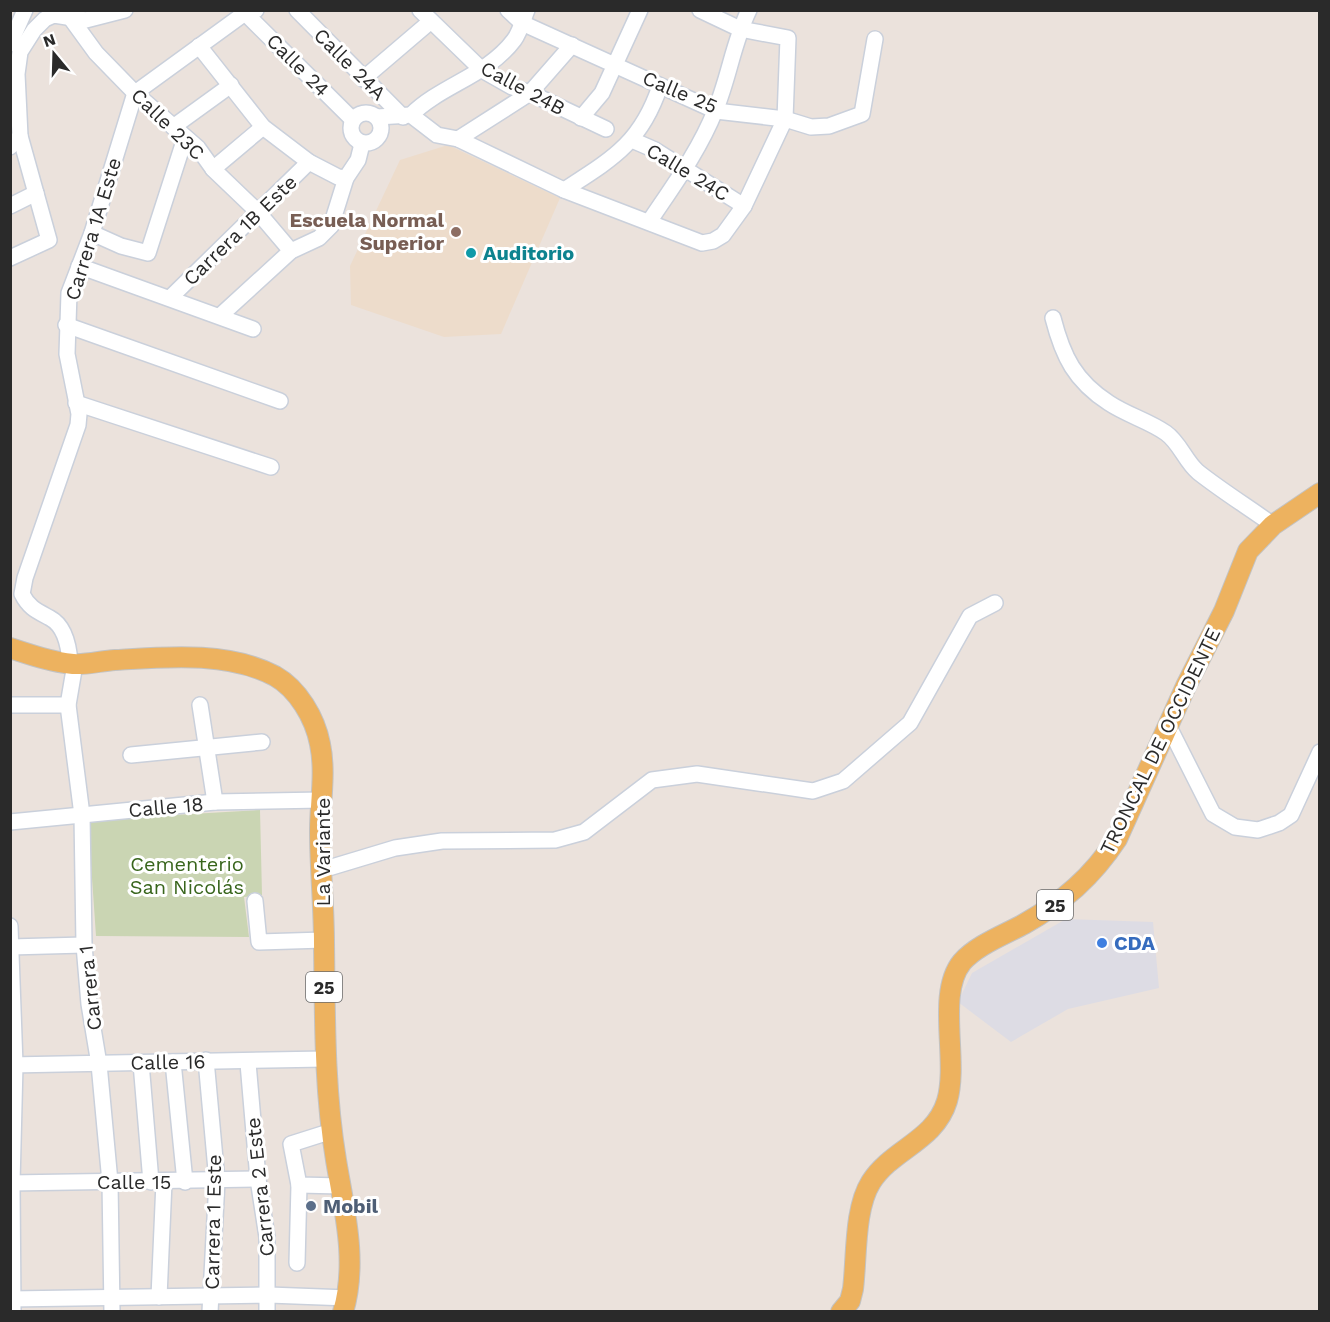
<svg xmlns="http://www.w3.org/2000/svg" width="1330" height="1322" viewBox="0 0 1330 1322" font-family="'Work Sans',sans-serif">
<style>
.industrial{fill:#dddce4}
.education{fill:#eddccb}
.cemetery{fill:#cad5b3}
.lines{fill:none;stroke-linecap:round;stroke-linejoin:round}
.minor-casing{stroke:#cad0db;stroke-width:18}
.major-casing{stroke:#c3c3c3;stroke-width:22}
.minor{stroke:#fff;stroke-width:15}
.major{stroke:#edb25f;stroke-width:20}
.education-dot{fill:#8d6e63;stroke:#fff;stroke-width:2}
.culture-dot{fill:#0f9aa8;stroke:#fff;stroke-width:2}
.shop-dot{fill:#3f7fe0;stroke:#fff;stroke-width:2}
.service-dot{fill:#5c6f8a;stroke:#fff;stroke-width:2}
.labels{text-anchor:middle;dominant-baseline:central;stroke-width:6;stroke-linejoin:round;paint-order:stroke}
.shield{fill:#fff;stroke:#6a6a6a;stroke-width:1.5}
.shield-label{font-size:18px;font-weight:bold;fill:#2a2a2a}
.street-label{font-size:20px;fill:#2a2a2a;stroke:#fff}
.education-label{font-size:20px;font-weight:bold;fill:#785e54;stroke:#fff;text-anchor:end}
.culture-label{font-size:20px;font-weight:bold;fill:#0d838f;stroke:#fff;text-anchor:start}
.park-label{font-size:20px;fill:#38651c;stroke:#fff}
.shop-label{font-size:20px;font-weight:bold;fill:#366cbe;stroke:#fff;text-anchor:start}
.service-label{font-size:20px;font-weight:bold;fill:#4e5e75;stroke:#fff;text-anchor:start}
</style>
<rect width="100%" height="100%" fill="#ebe2dc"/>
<path class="industrial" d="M1066 919 1153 922 1159 988 1068 1009 1011 1042 958 1002 972 973Z"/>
<path class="education" d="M448 145 560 198 501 334 444 337 351 305 350 266 400 160Z"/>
<path class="cemetery" d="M260 810 262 895 244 897 249 937 96 936 88 820Z"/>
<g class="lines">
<g class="minor-casing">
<g id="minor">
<path d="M242 10 353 120"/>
<path d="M297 10 403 117"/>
<path d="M420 10 482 70 512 87 530 93 606 129"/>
<path d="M508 10 522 23 716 111 785 119 811 127 829 126 862 114 875 39"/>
<path d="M72 20 96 53 135 93 198 148 213 169 258 212 291 251"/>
<path d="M10 44 25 10"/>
<path d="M199 46 263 127 309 162 338 177 346 178"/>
<path d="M363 79 431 21"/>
<circle cx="366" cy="128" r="15"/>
<path d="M411 115C441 85 487 76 514 40 520 32 523 20 527 10"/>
<path d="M377 117 411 115 437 135 458 139 564 190 702 243 713 241 723 235 744 206 785 119 788 38 740 29 700 10"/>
<path d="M581 118 602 93 640 10"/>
<path d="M173 127 231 85"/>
<path d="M458 139 530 93 572 45"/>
<path d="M632 140 655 150 744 206"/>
<path d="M10 147 20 136 17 74 20 52 34 30 45 19 54 15 86 20 125 10"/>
<path d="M213 169 263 127"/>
<path d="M564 190C612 159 641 143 660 86"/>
<path d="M10 206 36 193"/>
<path d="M649 222C673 186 699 151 715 111 729 78 733 43 749 10"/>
<path d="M92 233 121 246 148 253 185 138"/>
<path d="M10 258 49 240 20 136"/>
<path d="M79 266 253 329"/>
<path d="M171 297 309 162"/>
<path d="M221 315 291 251 319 238 331 226 346 178 358 160 362 144"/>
<path d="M1053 318C1063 357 1075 381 1109 403 1127 415 1149 421 1166 433 1180 443 1185 461 1198 472 1222 491 1248 507 1273 525"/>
<path d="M66 325 280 401"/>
<path d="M76 403 271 467"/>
<path d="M70 663C69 647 65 626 50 618 37 611 29 608 22 594L25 578 78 425 79 414 67 354 69 293 92 233 135 93 245 13 256 10"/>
<path d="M75 664 68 705 82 815 84 945 89 1004 99 1064 110 1182 112 1312"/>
<path d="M10 705H68"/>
<path d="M200 705 215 802"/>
<path d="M1169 727 1213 814 1235 827 1258 830 1279 823 1291 815 1320 752"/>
<path d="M131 755 262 742"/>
<path d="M10 822 215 802 322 800"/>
<path d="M322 870 395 848 442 841 555 840 584 832 652 780 697 774 813 791 843 781 910 723 970 616 995 603"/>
<path d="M255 901 259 942 324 940"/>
<path d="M10 926 15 1065 12 1183 13 1312"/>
<path d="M10 947 84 945"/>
<path d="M206 1060 217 1181 210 1312"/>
<path d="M173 1062 185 1182"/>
<path d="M141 1063 151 1182"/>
<path d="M248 1063 258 1179 267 1237V1312"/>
<path d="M10 1065 325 1059"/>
<path d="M332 1131 291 1144 299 1185 341 1186"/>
<path d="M10 1183 258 1179"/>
<path d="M297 1263 299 1185"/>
<path d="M159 1297 164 1182"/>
<path d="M10 1299 269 1295 348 1298"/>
</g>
</g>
<g class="major-casing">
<g id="major">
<path d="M10 648C31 655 52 662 73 664 86 665 101 661 115 660 165 657 228 651 275 676 298 689 315 718 320 744 326 773 320 802 320 831 320 868 324 906 324 943 325 1016 324 1088 336 1160 344 1209 358 1262 343 1312"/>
<path d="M841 1312 850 1301 853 1289C857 1257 854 1209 871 1182 892 1149 935 1141 947 1101 959 1060 936 994 962 962 977 945 1004 935 1024 924 1063 902 1092 877 1117 839L1186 686 1224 611 1248 551 1273 525 1320 493"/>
</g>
</g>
<use href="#minor" class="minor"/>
<use href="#major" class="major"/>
</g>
<circle class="education-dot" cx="456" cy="232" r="6"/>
<circle class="culture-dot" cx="471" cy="253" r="6"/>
<circle class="shop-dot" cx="1102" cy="943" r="6"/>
<circle class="service-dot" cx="311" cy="1206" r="6"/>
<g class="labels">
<g class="shield">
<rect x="1037" y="890" width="36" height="30" rx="4.5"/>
<rect x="306" y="972" width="36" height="30" rx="4.5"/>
</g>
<g class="shield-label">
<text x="1055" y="905">25</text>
<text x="324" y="987">25</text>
</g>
<g class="street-label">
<text transform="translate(350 64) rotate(45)">Calle 24A</text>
<text transform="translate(298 65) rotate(45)">Calle 24</text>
<text transform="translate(523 88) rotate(28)">Calle 24B</text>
<text transform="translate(680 92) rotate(23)">Calle 25</text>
<text transform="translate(168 124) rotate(44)">Calle 23C</text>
<text transform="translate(688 172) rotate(31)">Calle 24C</text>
<text transform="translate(93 229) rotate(-73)">Carrera 1A Este</text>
<text transform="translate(240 230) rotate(-44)">Carrera 1B Este</text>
<text transform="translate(1160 741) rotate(-64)">TRONCAL DE OCCIDENTE</text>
<text transform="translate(166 807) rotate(-5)">Calle 18</text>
<text transform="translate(323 852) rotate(-90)">La Variante</text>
<text transform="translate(90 988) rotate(-96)">Carrera 1</text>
<text transform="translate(168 1062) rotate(-1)">Calle 16</text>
<text x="134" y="1182">Calle 15</text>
<text transform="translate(260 1187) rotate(-96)">Carrera 2 Este</text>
<text transform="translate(213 1222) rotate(-89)">Carrera 1 Este</text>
</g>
<g class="education-label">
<text x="444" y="220">Escuela Normal<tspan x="444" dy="23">Superior</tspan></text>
</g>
<g class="culture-label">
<text x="483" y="253">Auditorio</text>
</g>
<g class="park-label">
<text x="187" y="864">Cementerio<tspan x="187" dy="23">San Nicolás</tspan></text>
</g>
<g class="shop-label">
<text x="1114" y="943">CDA</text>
</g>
<g class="service-label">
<text x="323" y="1206">Mobil</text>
</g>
</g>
<rect width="1330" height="1322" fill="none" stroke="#2a2a2a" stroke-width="24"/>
<g transform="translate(54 54) rotate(341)" stroke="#ffffff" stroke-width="4.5" paint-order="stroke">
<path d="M0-4.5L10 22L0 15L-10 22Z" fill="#2a2a2a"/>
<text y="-9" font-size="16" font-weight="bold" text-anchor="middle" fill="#2a2a2a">N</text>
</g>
</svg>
